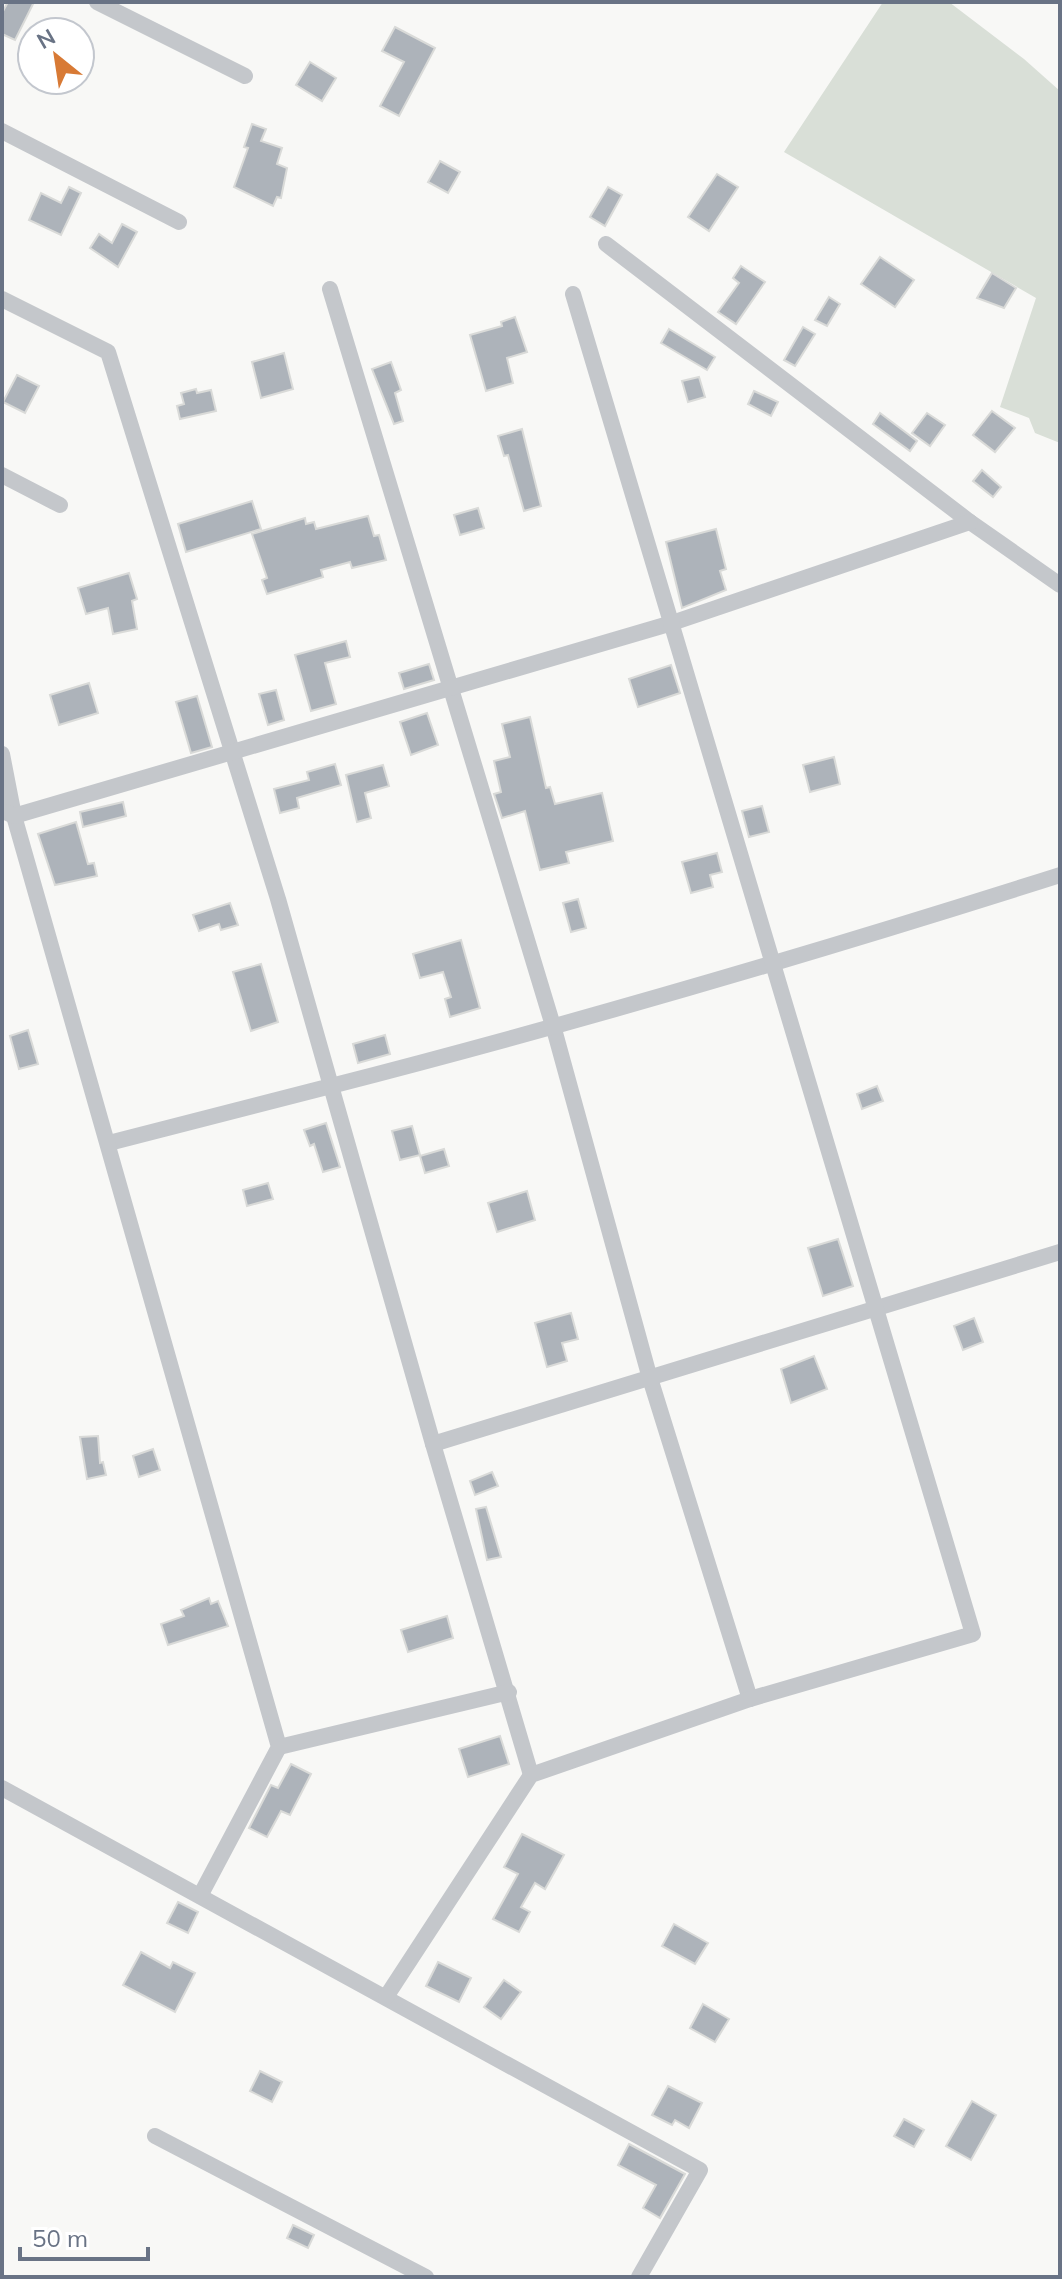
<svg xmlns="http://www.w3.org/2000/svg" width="1062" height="2279" viewBox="0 0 1062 2279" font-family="Mulish,sans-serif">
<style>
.green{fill:#d9dfd7}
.building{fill:#adb3ba;stroke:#d9dad8;stroke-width:2}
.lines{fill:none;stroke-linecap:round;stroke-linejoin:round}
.minor{stroke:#c4c7cb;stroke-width:16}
</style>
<rect width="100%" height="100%" fill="#f8f8f6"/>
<path class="green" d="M883 2H949L1024 59 1060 91V443L1035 433 1029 418 1000 407 1036 298 784 152Z"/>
<g class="building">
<path d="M8 2H34L15 40 2 34V13Z"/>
<path d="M395 27 435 48 399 116 380 106 404 62 382 51Z"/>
<path d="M310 62 336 78 322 101 296 85Z"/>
<path d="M252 124 266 129 261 141 282 148 277 164 287 168 281 198 277 197 273 206 234 187 248 148 244 147Z"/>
<path d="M440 161 460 172 448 193 428 182Z"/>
<path d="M717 174 738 187 709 231 688 217Z"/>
<path d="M69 187 81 193 61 235 29 220 41 193 61 203Z"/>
<path d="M608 187 622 195 605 226 590 217Z"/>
<path d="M122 224 137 232 118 267 90 248 99 234 112 243Z"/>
<path d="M880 257 914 280 895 307 861 284Z"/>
<path d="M741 266 765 282 736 324 718 312 739 283 733 278Z"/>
<path d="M992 273 1016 288 1004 308 977 298Z"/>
<path d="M829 297 840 304 827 326 815 320Z"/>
<path d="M515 317 527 352 507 358 513 383 486 391 470 335 502 326 501 322Z"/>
<path d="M803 327 815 334 795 366 784 360Z"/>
<path d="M669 329 715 357 707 370 661 343Z"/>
<path d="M284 353 293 389 261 398 252 362Z"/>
<path d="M391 362 401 390 395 393 403 421 394 424 372 369Z"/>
<path d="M17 375 39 386 25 413 3 402Z"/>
<path d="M699 377 705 397 688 402 682 381Z"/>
<path d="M196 389 197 393 211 390 216 411 180 419 177 406 184 404 181 393Z"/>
<path d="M754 391 778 402 771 416 748 404Z"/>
<path d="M992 411 1015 428 995 452 973 435Z"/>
<path d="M880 413 917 441 910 451 873 424Z"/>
<path d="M927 413 945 425 930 446 912 433Z"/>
<path d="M522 429 541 506 524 511 508 455 504 456 498 436Z"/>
<path d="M982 470 1001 487 993 497 973 481Z"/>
<path d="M252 501 261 529 186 552 178 524Z"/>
<path d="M478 508 484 528 460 535 454 515Z"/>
<path d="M368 516 374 536 379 535 386 560 352 568 350 562 321 570 323 577 267 594 262 580 267 578 252 534 305 518 306 524 314 522 316 529Z"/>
<path d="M716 529 726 569 720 571 726 590 682 608 666 542Z"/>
<path d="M129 573 137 599 132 601 137 629 113 634 108 608 86 614 78 588Z"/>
<path d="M346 641 350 657 325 663 336 704 311 711 295 655Z"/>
<path d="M429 664 434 680 404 689 399 673Z"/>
<path d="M671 665 680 693 638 707 629 679Z"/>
<path d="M89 683 98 713 59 725 50 695Z"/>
<path d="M276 690 284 720 268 725 259 694Z"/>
<path d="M197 696 212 747 191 753 176 702Z"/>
<path d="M427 713 438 745 411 755 400 722Z"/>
<path d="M530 717 546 788 550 787 555 804 602 793 613 841 566 852 569 863 540 870 525 811 502 818 494 794 501 792 494 761 510 757 502 724Z"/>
<path d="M834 757 840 784 810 792 803 765Z"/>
<path d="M335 764 341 785 297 798 299 808 280 813 274 789 309 780 307 772Z"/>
<path d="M383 765 389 786 365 793 371 818 357 822 346 775Z"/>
<path d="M123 802 126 816 83 827 80 812Z"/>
<path d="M762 806 769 832 749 837 742 811Z"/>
<path d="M76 822 88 864 94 863 97 876 55 885 38 834Z"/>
<path d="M717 853 722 872 710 875 713 887 691 893 682 862Z"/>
<path d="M578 899 586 928 571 932 563 903Z"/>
<path d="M230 903 238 925 221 930 219 924 199 931 193 915Z"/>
<path d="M461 940 480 1008 450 1017 445 999 451 997 443 972 420 978 413 954Z"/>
<path d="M261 964 278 1022 251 1031 233 972Z"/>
<path d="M28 1030 38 1064 19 1069 10 1036Z"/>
<path d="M385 1035 390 1054 358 1063 353 1044Z"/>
<path d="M877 1086 883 1101 862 1109 857 1094Z"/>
<path d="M326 1123 340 1167 323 1172 314 1144 310 1146 304 1130Z"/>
<path d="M412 1126 420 1155 400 1160 392 1131Z"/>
<path d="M444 1149 449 1166 425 1173 420 1156Z"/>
<path d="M268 1183 273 1199 247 1206 243 1190Z"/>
<path d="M527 1191 535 1220 497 1232 488 1203Z"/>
<path d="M838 1239 853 1286 823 1296 808 1248Z"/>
<path d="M571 1313 578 1339 562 1343 567 1361 547 1367 535 1323Z"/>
<path d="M974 1318 983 1342 963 1350 954 1326Z"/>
<path d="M814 1356 827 1389 791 1403 781 1369Z"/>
<path d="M98 1436 100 1463 103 1462 106 1475 87 1479 80 1437Z"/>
<path d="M153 1449 160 1470 139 1477 133 1456Z"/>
<path d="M492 1472 498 1486 475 1495 470 1481Z"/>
<path d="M486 1507 501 1557 487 1560 476 1509Z"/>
<path d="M209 1598 211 1604 218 1601 228 1626 168 1645 161 1624 184 1616 181 1610Z"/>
<path d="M447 1616 453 1638 408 1652 401 1630Z"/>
<path d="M500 1736 509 1764 468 1777 459 1749Z"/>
<path d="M291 1764 311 1774 290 1815 281 1811 267 1837 249 1828 271 1785 278 1788Z"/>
<path d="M522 1834 564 1855 545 1889 535 1883 521 1907 530 1912 519 1932 493 1919 518 1874 504 1867Z"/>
<path d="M178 1902 198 1912 188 1933 167 1923Z"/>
<path d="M674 1924 708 1943 695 1964 662 1946Z"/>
<path d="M141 1952 170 1968 173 1962 195 1973 175 2012 123 1985Z"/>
<path d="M438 1962 471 1978 459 2002 426 1986Z"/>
<path d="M504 1980 521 1992 501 2019 484 2007Z"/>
<path d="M703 2004 729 2019 715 2042 690 2028Z"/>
<path d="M260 2071 282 2082 272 2102 250 2091Z"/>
<path d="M668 2086 702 2103 689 2128 675 2120 672 2125 652 2115Z"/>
<path d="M972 2101 996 2115 971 2160 946 2146Z"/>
<path d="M904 2119 924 2130 914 2147 894 2136Z"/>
<path d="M629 2144 685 2174 660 2218 643 2208 656 2185 618 2165Z"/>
<path d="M293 2225 314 2235 308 2248 287 2238Z"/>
</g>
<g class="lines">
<g class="minor">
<path d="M97 2 245 76"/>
<path d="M2 131 179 222"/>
<path d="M606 244 970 522 1060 585"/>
<path d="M330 289 554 1029 649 1375 750 1699"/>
<path d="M2 299 108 352 278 899 331 1086 109 1143"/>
<path d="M2 475 60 505"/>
<path d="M2 754 14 816 279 1747 200 1896"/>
<path d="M5 812 14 816 672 623 970 522"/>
<path d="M1060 875C818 952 576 1023 331 1086L433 1444 1060 1252"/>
<path d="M433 1444 531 1775"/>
<path d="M279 1747 509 1692"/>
<path d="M2 1788 700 2170 639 2277"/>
<path d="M386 1997 531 1775 750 1699 973 1634 573 294"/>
<path d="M155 2136 426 2277"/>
</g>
</g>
<rect width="1062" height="2279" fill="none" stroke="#697385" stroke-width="8"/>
<g transform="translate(56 56) rotate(330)"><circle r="38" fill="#ffffff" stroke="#c3c7ce" stroke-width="2"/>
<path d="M0-6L14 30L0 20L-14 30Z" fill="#d87a35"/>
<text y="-12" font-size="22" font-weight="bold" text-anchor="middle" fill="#697385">N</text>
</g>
<path d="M20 2247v12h128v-12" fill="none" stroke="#697385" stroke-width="4"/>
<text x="32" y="2247" font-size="24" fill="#697385" stroke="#ffffff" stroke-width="6" paint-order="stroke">50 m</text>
</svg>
